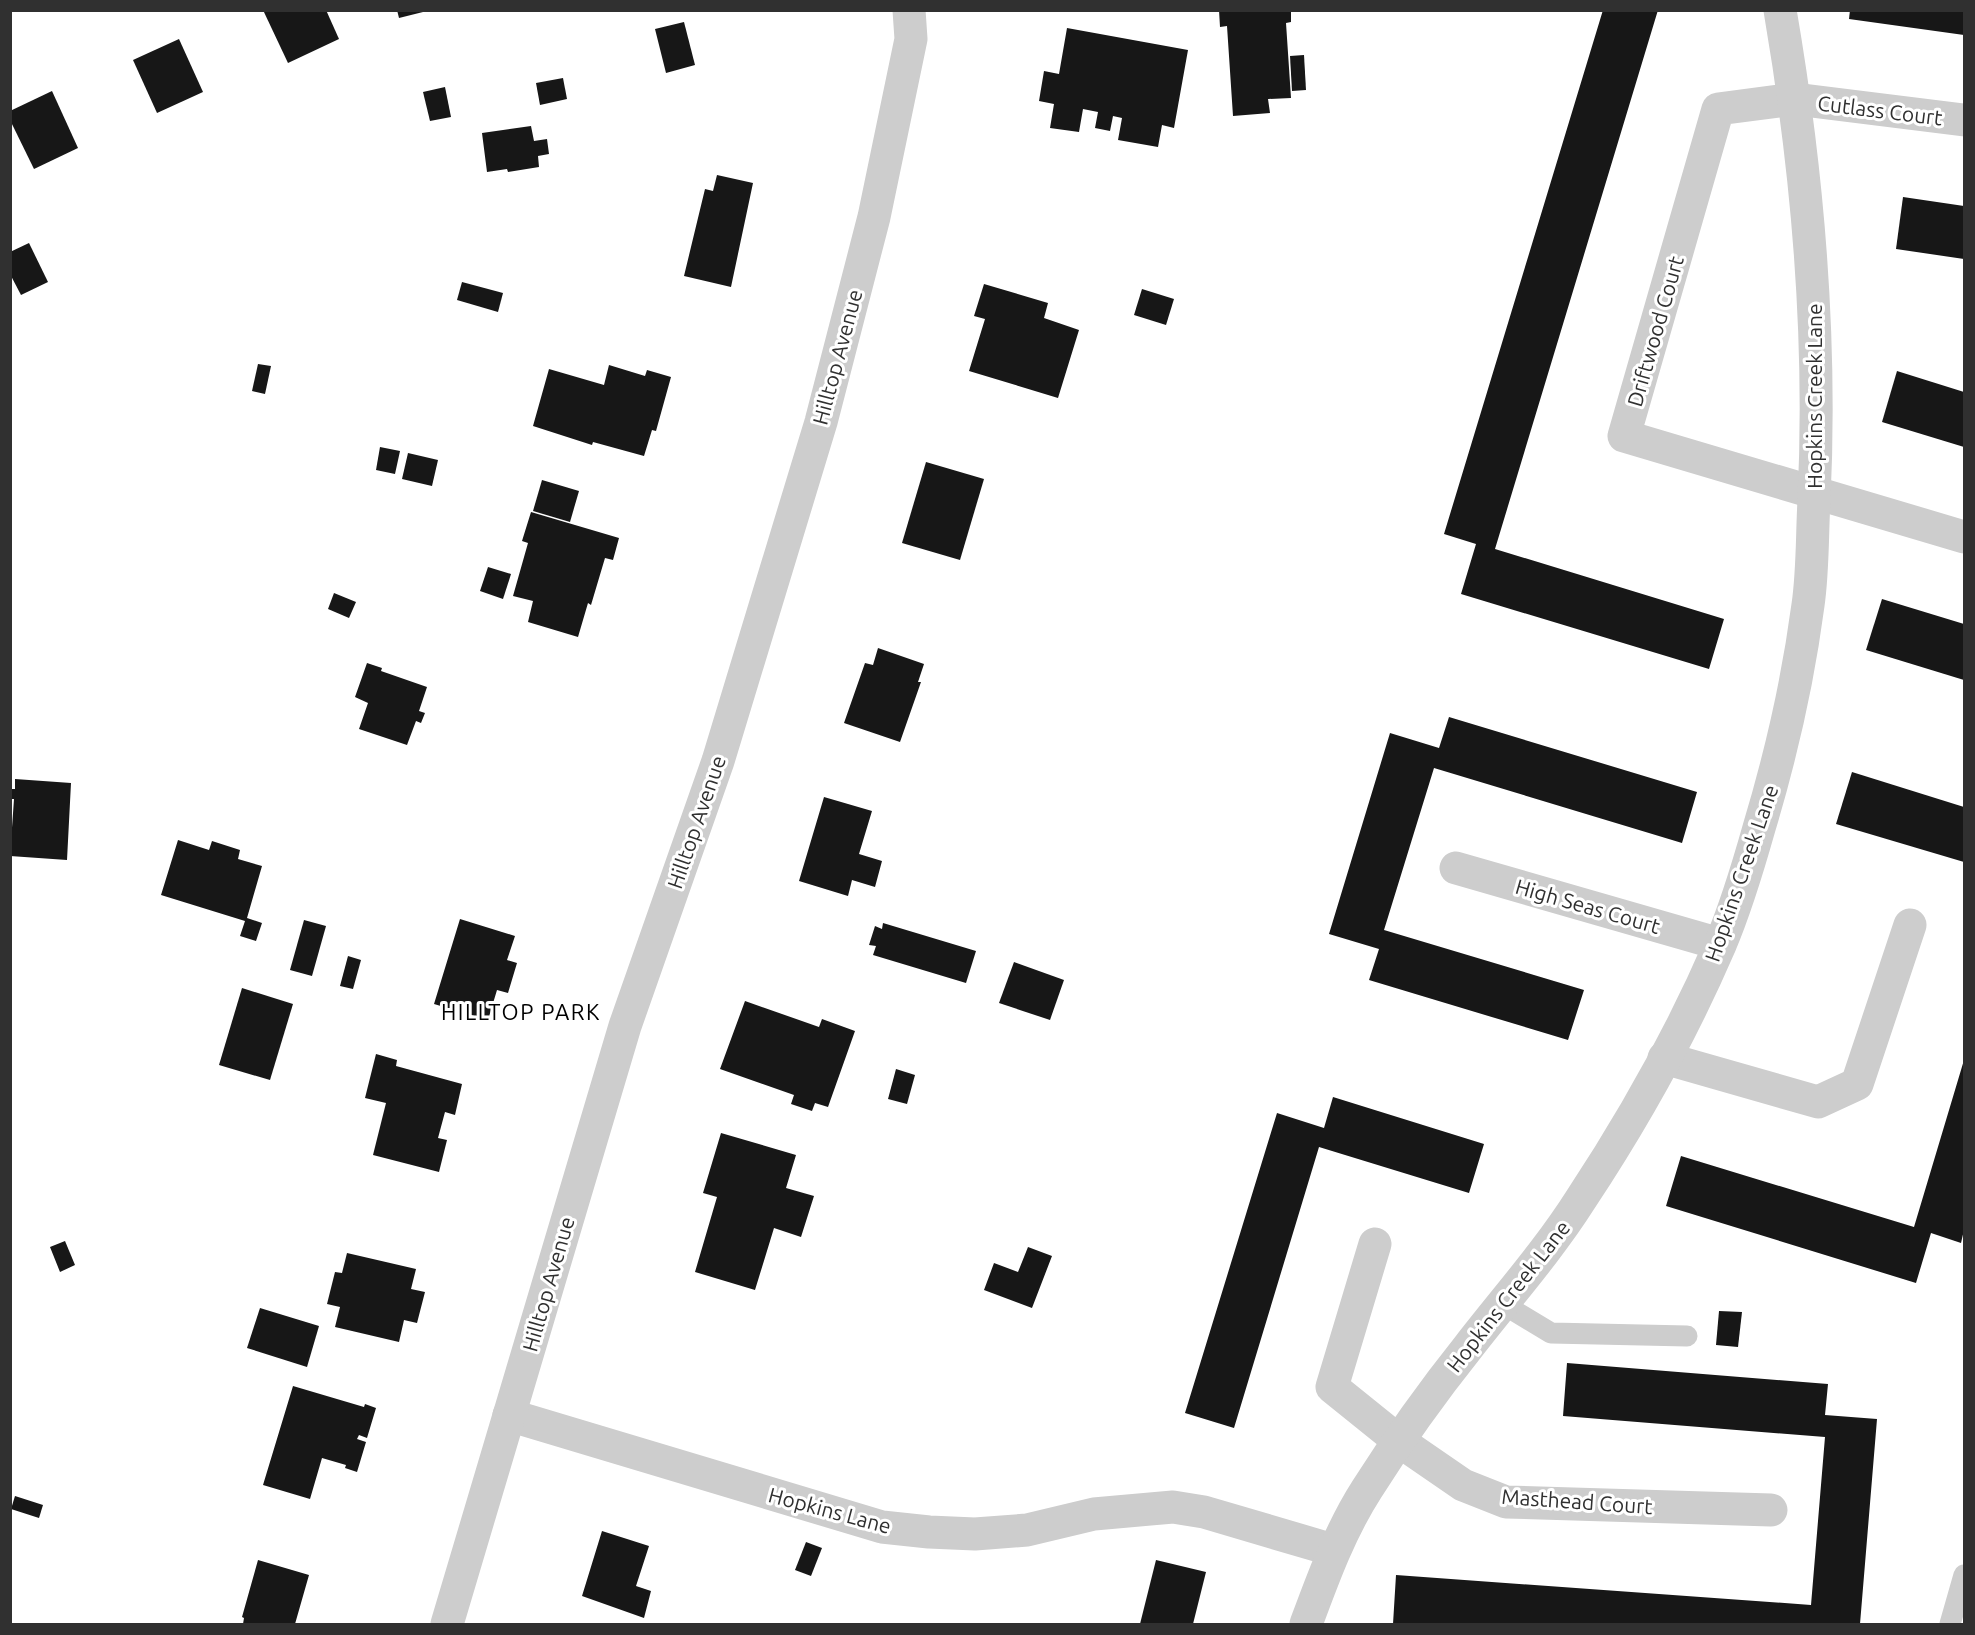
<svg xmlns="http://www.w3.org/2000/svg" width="1975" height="1635" viewBox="0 0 1975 1635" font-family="Ubuntu,sans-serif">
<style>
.building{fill:#171717}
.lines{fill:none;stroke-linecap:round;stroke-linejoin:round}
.lane{stroke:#cdcdcd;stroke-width:21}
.street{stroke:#cdcdcd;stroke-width:33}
.labels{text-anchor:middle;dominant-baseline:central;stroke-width:6;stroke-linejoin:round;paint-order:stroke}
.street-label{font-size:21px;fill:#303030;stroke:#fff}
.neighbourhood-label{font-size:22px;letter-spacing:1.5px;fill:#000;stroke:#fff}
</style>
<rect width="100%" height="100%" fill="#fff"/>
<g class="building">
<path d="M263 10H326L339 39 288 63Z"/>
<path d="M397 10H427V11L399 18Z"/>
<path d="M1219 10H1291V22L1286 23 1291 98 1268 99 1270 113 1233 116 1227 26 1220 27Z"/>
<path d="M1603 10H1658L1495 549 1724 619 1709 669 1461 594 1476 544 1444 534Z"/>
<path d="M1850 10H1964V35L1849 19Z"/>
<path d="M684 22 695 65 666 73 655 29Z"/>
<path d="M1067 28 1188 50 1174 128 1162 125 1158 147 1118 140 1122 118 1113 116 1110 131 1095 128 1098 112 1083 109 1079 132 1050 128 1054 104 1039 101 1044 71 1059 74Z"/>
<path d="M179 39 203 92 157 113 133 60Z"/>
<path d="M1304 55 1306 90 1292 91 1290 56Z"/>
<path d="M563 78 567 99 540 105 536 83Z"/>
<path d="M445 87 451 117 430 121 423 92Z"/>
<path d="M52 91 78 148 34 169 10 120V111Z"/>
<path d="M531 126 534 141 547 139 549 154 538 156 539 167 508 172 507 169 487 172 482 133Z"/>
<path d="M717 175 753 183 731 287 684 276 705 189 713 191Z"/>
<path d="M1903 197 1964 206V259L1896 249Z"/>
<path d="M29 243 48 282 21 295 10 274V252Z"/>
<path d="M462 282 503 293 498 312 457 300Z"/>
<path d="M984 284 1048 303 1044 318 1079 330 1058 398 969 371 985 319 974 316Z"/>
<path d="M1142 289 1174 299 1166 325 1134 315Z"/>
<path d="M258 364 271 366 265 394 252 391Z"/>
<path d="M609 365 645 376 647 370 671 377 656 431 652 430 644 456 593 442 592 445 533 426 549 369 604 385Z"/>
<path d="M1897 371 1964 392V447L1882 422Z"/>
<path d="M380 447 400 451 395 474 376 470Z"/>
<path d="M408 453 438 460 432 486 402 479Z"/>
<path d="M926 462 984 479 960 560 902 543Z"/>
<path d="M542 480 579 491 570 522 533 511Z"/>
<path d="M531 512 619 538 613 560 605 558 591 605 588 603 578 637 528 622 533 601 513 596 528 543 522 541Z"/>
<path d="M488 567 511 574 503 599 480 591Z"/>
<path d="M334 593 356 602 349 618 328 609Z"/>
<path d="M1882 599 1964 624V680L1866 650Z"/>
<path d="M878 648 924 664 918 682H921L900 742 844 723 865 663 873 665Z"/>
<path d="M367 663 382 668 381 671 427 687 419 711 425 713 421 723 416 721 407 745 359 729 368 703 355 697Z"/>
<path d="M1449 717 1697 792 1682 843 1434 768 1384 930 1584 990 1568 1040 1369 980 1379 949 1329 934 1390 733 1439 748Z"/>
<path d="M1852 772 1964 807V862L1836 824Z"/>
<path d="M15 779 71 783 67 860 10 856 14 799H10V789H15Z"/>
<path d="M824 797 872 811 859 854 882 861 875 887 852 880 848 896 799 881Z"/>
<path d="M178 840 209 850 212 841 240 850 238 859 262 866 247 918 262 923 256 941 240 936 245 921 161 895Z"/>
<path d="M460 919 515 936 507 960 517 963 508 993 497 990 488 1020 434 1004Z"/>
<path d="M304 920 326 926 312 976 290 970Z"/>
<path d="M883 923 976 951 966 983 873 955 876 946 869 945 875 926 882 929Z"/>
<path d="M348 956 361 960 353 989 340 986Z"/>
<path d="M1014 962 1064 980 1050 1020 999 1003Z"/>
<path d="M242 988 293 1004 270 1080 219 1065Z"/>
<path d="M745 1001 819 1027 822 1019 855 1031 828 1107 815 1103 812 1111 791 1104 794 1095 720 1069Z"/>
<path d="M376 1054 397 1060 396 1066 462 1084 455 1115 445 1112 438 1138 447 1140 439 1172 373 1155 386 1103 365 1098Z"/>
<path d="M1964 1060V1230L1961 1243 1931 1233 1916 1283 1666 1206 1681 1156 1914 1227Z"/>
<path d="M896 1069 915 1075 907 1104 888 1099Z"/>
<path d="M1333 1097 1484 1144 1469 1193 1319 1147 1234 1428 1185 1413 1277 1113 1324 1128Z"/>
<path d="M721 1133 796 1155 786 1188 814 1196 801 1237 774 1228 755 1290 695 1272 717 1197 703 1193Z"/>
<path d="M65 1241 75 1265 60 1272 50 1247Z"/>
<path d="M1028 1247 1052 1256 1032 1308 984 1290 994 1263 1018 1272Z"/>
<path d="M347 1253 416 1269 411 1289 425 1292 417 1323 404 1320 399 1342 335 1327 340 1307 327 1304 335 1272 342 1273Z"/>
<path d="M260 1308 319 1326 307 1367 247 1348Z"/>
<path d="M1719 1311 1742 1312 1738 1347 1716 1345Z"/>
<path d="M1567 1363 1828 1384 1825 1415 1877 1419 1860 1624H1393L1396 1575 1811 1605 1825 1437 1563 1416Z"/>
<path d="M293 1386 364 1407 365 1404 376 1408 367 1438 359 1435 357 1439 366 1442 357 1472 345 1468 346 1465 322 1458 310 1499 263 1485Z"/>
<path d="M15 1496 43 1505 39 1518 11 1509Z"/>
<path d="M602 1531 649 1546 636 1586 651 1591 644 1618 582 1596Z"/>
<path d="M806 1542 822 1548 811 1576 795 1570Z"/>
<path d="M258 1560 309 1575 295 1624H243L244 1618 242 1617Z"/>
<path d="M1156 1560 1206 1572 1193 1624H1140Z"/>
</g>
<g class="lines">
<g class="lane">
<path d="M1503 1304 1551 1333 1687 1336"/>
<path d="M1950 1624 1964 1575"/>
</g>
<g class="street">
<path d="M1964 120 1795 99 1718 109 1624 436 1964 537"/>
<path d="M1456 868 1720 944"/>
<path d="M1664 1058 1818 1102 1857 1084 1910 925"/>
<path d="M1375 1244 1332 1387 1399 1441 1463 1485 1506 1502 1771 1510"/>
<path d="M509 1415 882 1527 929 1532 975 1534 1027 1530 1094 1514 1173 1507 1204 1512 1333 1550"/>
<path d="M447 1624 625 1026 718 761 821 422 874 217 911 39 909 10"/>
<path d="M1306 1624C1323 1578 1340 1531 1367 1489 1398 1440 1433 1391 1469 1346 1507 1297 1548 1251 1581 1199 1634 1119 1682 1033 1720 945 1736 907 1748 867 1759 828 1781 755 1798 681 1808 605 1813 571 1812 535 1814 500 1822 335 1808 173 1780 10"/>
</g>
</g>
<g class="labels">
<g class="street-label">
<text transform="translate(1880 110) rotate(7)">Cutlass Court</text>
<text transform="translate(1655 331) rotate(-74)">Driftwood Court</text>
<text transform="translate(837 357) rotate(-75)">Hilltop Avenue</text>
<text transform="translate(1814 396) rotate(-90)">Hopkins Creek Lane</text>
<text transform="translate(696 822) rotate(-71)">Hilltop Avenue</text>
<text transform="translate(1741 873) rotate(-71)">Hopkins Creek Lane</text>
<text transform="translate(1588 906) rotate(16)">High Seas Court</text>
<text transform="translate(548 1284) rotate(-74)">Hilltop Avenue</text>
<text transform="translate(1508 1296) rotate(-52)">Hopkins Creek Lane</text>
<text transform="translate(1577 1501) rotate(4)">Masthead Court</text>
<text transform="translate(830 1510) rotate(15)">Hopkins Lane</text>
</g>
<g class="neighbourhood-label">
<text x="521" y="1011">HILLTOP PARK</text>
</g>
</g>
<rect width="1975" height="1635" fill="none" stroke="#303030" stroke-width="24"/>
</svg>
